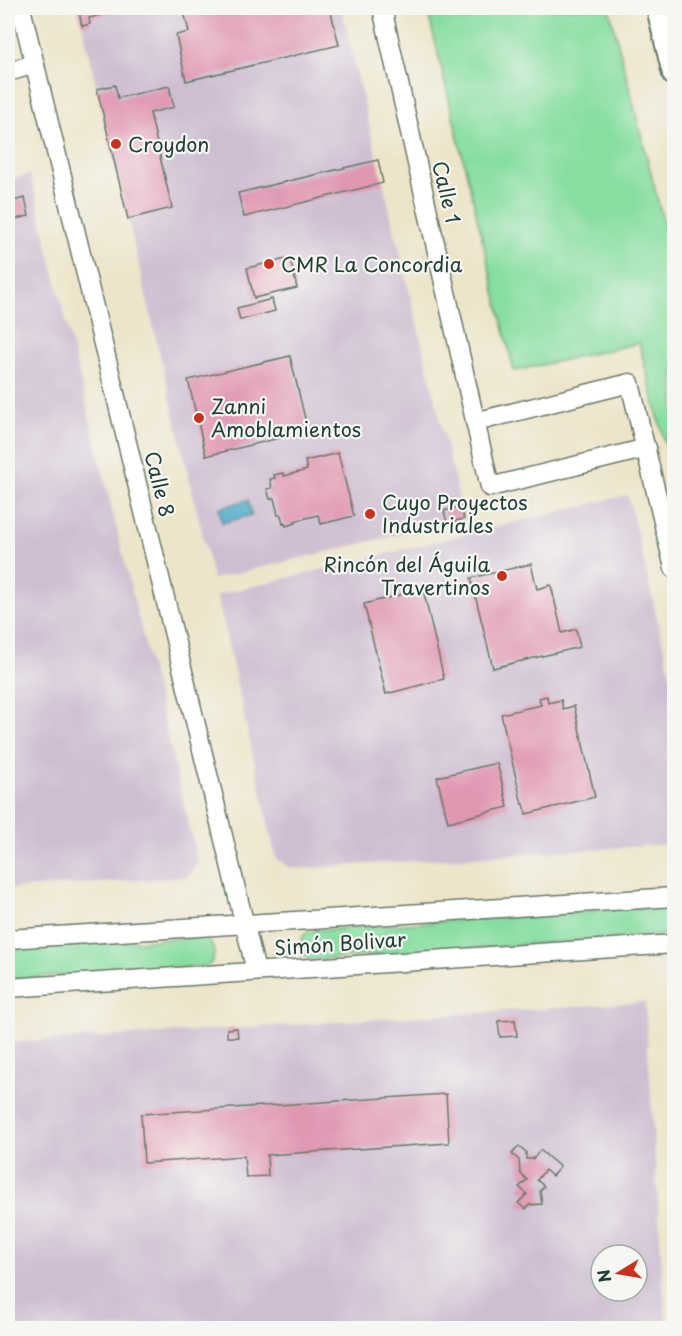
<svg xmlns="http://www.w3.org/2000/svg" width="682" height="1336" viewBox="0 0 682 1336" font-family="'Playpen Sans',sans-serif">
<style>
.industrial{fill:#cebed1;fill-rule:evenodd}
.green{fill:#87dea1;stroke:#538e6a;stroke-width:1.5}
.water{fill:#44a8c4;stroke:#32727c;stroke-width:1.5}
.building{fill:#e097b2}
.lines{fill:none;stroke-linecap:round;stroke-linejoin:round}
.minor-casing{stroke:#677868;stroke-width:21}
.tertiary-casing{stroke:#677868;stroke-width:26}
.minor{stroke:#fff;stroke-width:18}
.tertiary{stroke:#fff;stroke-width:22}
.poi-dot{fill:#c8321e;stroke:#f6f6f2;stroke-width:2}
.labels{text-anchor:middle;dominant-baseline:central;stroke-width:4.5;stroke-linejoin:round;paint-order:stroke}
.poi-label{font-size:20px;fill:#1f3d34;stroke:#f6f6f2;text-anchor:start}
.street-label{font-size:20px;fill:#1f3d34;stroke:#f6f6f2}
</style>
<rect width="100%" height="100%" fill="#f6f6f2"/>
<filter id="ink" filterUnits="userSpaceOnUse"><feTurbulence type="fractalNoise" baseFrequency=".0167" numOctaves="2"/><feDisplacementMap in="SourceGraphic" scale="12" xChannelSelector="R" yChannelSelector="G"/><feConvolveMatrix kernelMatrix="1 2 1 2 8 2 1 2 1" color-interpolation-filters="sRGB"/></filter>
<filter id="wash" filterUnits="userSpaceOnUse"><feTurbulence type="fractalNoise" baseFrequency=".008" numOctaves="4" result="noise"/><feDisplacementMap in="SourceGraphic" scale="24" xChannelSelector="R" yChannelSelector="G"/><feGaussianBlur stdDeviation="1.35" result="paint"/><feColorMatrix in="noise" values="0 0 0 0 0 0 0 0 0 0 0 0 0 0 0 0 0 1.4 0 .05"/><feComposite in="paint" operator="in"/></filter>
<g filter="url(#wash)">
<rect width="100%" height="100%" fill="#ede5ca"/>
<g class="industrial">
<path d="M78 8H341L464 519 213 579Z"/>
<path d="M30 174 198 862 187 877 8 889V181Z"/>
<path d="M628 495 674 691V844L291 869 276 858 217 595Z"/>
<path d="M645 1002 666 1328H8V1043ZM601 1255H637V1291H601Z"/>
</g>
<g class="green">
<path d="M427 8H609L674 264V478L639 343 514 371Z"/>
<path d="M674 905V934L309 960C299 952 298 940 307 931Z"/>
<path d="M204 937C215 945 218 957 208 966L8 979V949Z"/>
</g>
<path class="water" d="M248 500 252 515 222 523 219 508Z"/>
<g id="blocks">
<g class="building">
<path d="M78 8H128L89 18 90 24 82 26Z"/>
<path d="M183 8H330L339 45 186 81 176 35 189 32Z"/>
<path d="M115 85 118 98 169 86 174 107 150 113 172 208 128 219 97 89Z"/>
<path d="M378 160 383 183 244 217 238 193Z"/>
<path d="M25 198 29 216 8 221V202Z"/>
<path d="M290 258 297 288 254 298 247 268Z"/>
<path d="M272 299 275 311 240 320 237 308Z"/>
<path d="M290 356 308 431 206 456 188 380Z"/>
<path d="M338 453 354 516 321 524 318 515 295 521 296 523 286 526 285 523 283 524 281 515H278L274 498 270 499 267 489 272 488 270 479 275 478 274 475 283 473 284 476 307 470 305 461Z"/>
<path d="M461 506 464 519 447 523 444 511Z"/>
<path d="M531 564 537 589 551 585 562 633 576 629 580 647 493 668 471 578Z"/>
<path d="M423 589 444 679 386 694 364 604Z"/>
<path d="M547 696 548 703 561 700 563 709 574 706 595 797 526 814 524 804H522L501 714 541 705 539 698Z"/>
<path d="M497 763 508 807 448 822 437 777Z"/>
<path d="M515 1020 517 1036 500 1037 498 1021Z"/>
<path d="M237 1028 238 1037H227V1029Z"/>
<path d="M446 1094 449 1143 267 1155 268 1176 246 1177 244 1156 144 1163 141 1114Z"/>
<path d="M519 1146 526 1152V1159H533L540 1150 560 1167 552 1176 545 1170 537 1180 544 1186 540 1191 542 1204 529 1205 526 1209 518 1203 527 1194 519 1187 527 1180 520 1173 519 1160 512 1154Z"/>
</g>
</g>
</g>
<g filter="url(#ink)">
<use href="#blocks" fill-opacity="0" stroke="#677868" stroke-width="1.5"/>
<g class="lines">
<g class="minor-casing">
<g id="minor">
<path d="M21 8 256 971"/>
<path d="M382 8 490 487 647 448"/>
<path d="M8 72 35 64"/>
<path d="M475 422 630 383 674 568"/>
<path d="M8 939 674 897"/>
<path d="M8 988 674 944"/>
</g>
</g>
<g class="tertiary-casing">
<path id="tertiary" d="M658 8 674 74"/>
</g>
<use href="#minor" class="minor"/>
<use href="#tertiary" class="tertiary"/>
</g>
</g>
<g class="poi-dot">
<circle cx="116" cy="144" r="6"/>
<circle cx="269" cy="264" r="6"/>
<circle cx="199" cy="418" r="6"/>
<circle cx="370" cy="514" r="6"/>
<circle cx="502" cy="576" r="6"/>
</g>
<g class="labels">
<g class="poi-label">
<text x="128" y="144">Croydon</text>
<text x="281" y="264">CMR La Concordia</text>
<text x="211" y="406">Zanni<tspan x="211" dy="23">Amoblamientos</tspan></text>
<text x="382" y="502">Cuyo Proyectos<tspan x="382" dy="23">Industriales</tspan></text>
<text x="490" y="564" text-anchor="end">Rincón del Águila<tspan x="490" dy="23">Travertinos</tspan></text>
</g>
<g class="street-label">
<text transform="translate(447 192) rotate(77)">Calle 1</text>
<text transform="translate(160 484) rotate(76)">Calle 8</text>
<text transform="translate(340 943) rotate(-4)">Simón Bolivar</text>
</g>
</g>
<rect width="682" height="1336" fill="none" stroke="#f6f6f2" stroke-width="30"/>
<g transform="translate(619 1273) rotate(259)"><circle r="28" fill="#f6f6f2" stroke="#a0aca6" stroke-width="1.5"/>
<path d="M0-4.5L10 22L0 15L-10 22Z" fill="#c8321e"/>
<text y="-9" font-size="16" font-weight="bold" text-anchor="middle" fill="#1f3d34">N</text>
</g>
</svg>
